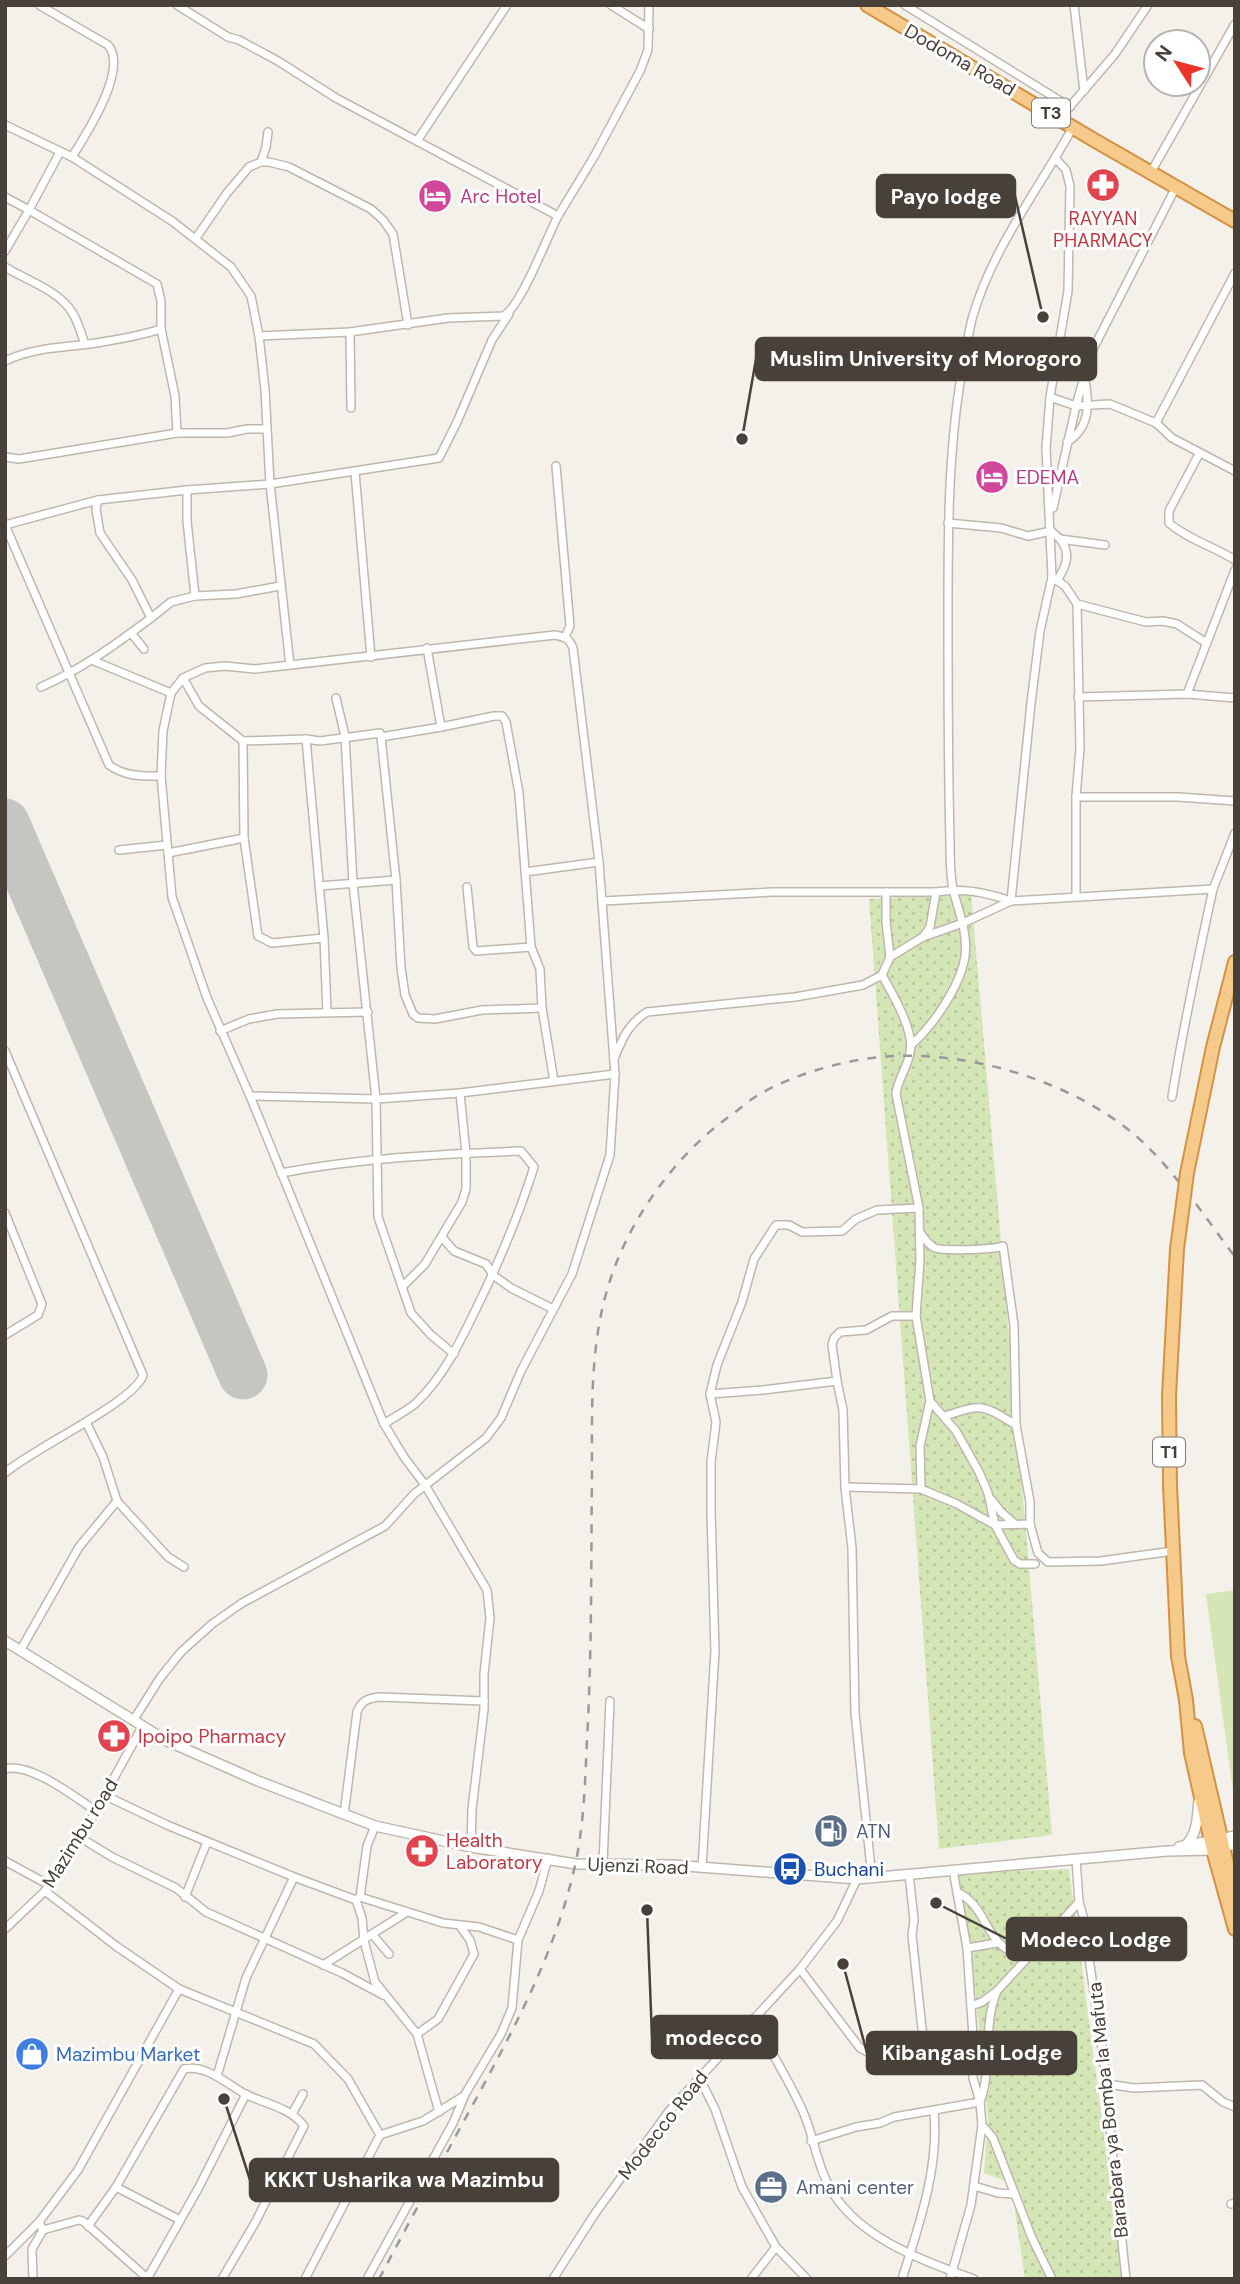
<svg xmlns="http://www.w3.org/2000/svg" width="1240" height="2284" viewBox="0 0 1240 2284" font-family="'DM Sans',sans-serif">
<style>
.grass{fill:url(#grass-dots)}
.pitch{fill:#d5e6b6}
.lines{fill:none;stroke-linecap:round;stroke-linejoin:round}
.runway{stroke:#c6c5c2;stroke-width:49}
.minor-casing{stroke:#bfb7ae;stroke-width:10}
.tertiary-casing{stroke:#bfb7ae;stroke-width:12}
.trunk-casing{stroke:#d49245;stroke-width:16}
.minor{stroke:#fff;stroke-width:7}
.tertiary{stroke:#fff;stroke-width:9}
.trunk{stroke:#f6ca8a;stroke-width:12}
.rail{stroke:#999;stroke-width:2.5;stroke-dasharray:9 9;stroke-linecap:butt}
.trunk-bridge-casing{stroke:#d49245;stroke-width:16;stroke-linecap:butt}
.trunk-bridge{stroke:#f6ca8a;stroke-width:12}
.labels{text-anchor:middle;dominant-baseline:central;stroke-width:6;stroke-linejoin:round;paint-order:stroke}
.shield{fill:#fff;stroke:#7f7a74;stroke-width:2}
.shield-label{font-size:18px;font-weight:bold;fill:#484139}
.street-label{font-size:19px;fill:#484139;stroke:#fff}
.hotel-label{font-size:19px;fill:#b23c85;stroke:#fff;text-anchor:start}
.health-label{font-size:19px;fill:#be3a42;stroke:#fff;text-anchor:start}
.service-label{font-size:19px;fill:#4e5e75;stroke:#fff;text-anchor:start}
.transit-label{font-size:19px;fill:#164399;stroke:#fff;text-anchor:start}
.shop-label{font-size:19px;fill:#366cbe;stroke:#fff;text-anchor:start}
.leader{fill:none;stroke:#484139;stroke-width:2.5}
.callout-dot{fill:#484139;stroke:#fff;stroke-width:2.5}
.callout{fill:#484139;stroke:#484139;stroke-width:2.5}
.callout-label{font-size:21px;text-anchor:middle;font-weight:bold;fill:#fff}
</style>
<defs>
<pattern id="grass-dots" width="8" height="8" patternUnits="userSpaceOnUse" patternTransform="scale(1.75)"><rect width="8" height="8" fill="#d5e6b6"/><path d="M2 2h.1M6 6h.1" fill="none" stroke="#b8c69d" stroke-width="1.8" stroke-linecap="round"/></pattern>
</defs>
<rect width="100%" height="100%" fill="#f4f1eb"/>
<g class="grass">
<path d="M971 893 1052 1835 939 1849 869 899Z"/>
<path d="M1069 1869 1123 2279H1025L1011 2183 984 2173 988 2119 970 1938 958 1873Z"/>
</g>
<path class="pitch" d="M1235 1590V1806L1206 1594Z"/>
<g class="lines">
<path class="runway" d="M5 823 243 1375"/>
<g class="minor-casing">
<g id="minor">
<path d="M39 5 108 45C129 69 86 134 72 157"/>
<path d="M177 5 228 37 239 40 278 61 336 98 558 216 595 155 640 71 648 50 649 5"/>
<path d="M611 5 649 29"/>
<path d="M905 5 1070 107"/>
<path d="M1074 5 1084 91"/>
<path d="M1060 118 1115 54 1148 5"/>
<path d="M5 125 72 157 172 221 231 267 251 296 259 336 265 390 270 484 290 665"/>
<path d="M417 141 507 5"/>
<path d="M60 152 29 210 157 284 161 301V329"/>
<path d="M261 162 266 147 268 132"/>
<path d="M1151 172 1235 24"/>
<path d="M5 197 29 210 5 251"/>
<path d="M196 238 227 193 249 167 261 162H269L289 167 371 209 383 220 393 234 408 325"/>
<path d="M5 267C26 280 58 290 72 312 78 321 81 334 85 344"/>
<path d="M350 332 351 408"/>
<path d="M259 336 350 332 448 318 503 316C520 309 547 237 558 216"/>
<path d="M5 361C36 346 69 348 102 342 121 339 142 335 161 329L175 396 177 433"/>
<path d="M1056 363 1084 375C1089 400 1092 427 1067 442"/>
<path d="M1050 397 1076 406 1110 404 1156 423 1172 438 1235 471"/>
<path d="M1156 423 1235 273"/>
<path d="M1199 454 1169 511V523C1189 540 1213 546 1235 560"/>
<path d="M5 457 19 459 177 433H227L247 429H266"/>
<path d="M556 466 570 626 565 637"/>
<path d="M355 472 371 657"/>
<path d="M187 490V521L195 596"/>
<path d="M98 500 96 509 100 533 132 580 151 618 171 602 195 596 236 594 280 586"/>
<path d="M1053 508 1076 406 1090 355 1176 187"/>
<path d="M948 523 1001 528 1028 536 1051 531 1060 539 1105 545"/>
<path d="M5 525 98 500 187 490 270 484 439 458 457 422 492 340 509 314"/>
<path d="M5 525 109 765C126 777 142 776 161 776"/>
<path d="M1052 577 1065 586 1077 604 1146 622 1163 621 1177 624 1205 642"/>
<path d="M1057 581C1066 566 1072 554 1060 539"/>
<path d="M131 633 144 649"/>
<path d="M427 648 441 727 494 716H502L506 722 519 793 531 947 540 969 542 1008 554 1081"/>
<path d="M94 661 171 693"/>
<path d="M183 678 199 706 243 741"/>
<path d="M41 687C82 669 115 645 151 618"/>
<path d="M1187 694 1235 570"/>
<path d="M1078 697 1187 694 1235 698"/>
<path d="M336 698 345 736 353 883 376 1099 378 1217 411 1313 431 1335 454 1354"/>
<path d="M381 737 396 880 401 968 405 995 413 1014 418 1018 435 1019 482 1010 542 1008"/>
<path d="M306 739 320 741 380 733 381 737 441 727"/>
<path d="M1076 797H1178L1235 801"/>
<path d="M119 850 167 845"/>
<path d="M168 853 244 838"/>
<path d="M525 872 599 862"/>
<path d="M319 886 396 880"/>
<path d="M467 887 473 947 476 951 531 947"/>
<path d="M886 892V922L890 957 882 975C892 993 915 1031 910 1052 908 1067 898 1078 896 1094L919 1208 920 1260 916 1316 930 1401 920 1446 921 1489"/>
<path d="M1076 896V797L1080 748 1077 604"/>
<path d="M603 901 772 892H936C963 888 985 892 1011 901L1213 889 1235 833"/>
<path d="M923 937 930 927 936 892"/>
<path d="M324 938 272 943 258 936 244 838 243 741 306 739 324 938 327 1012"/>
<path d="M890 957 923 937 963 923 1011 901 1031 703 1040 631 1052 577 1046 448 1050 397 1068 291 1070 186 1066 170 1056 159"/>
<path d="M220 1031 249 1019 277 1014 368 1012"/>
<path d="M911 1045C933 1026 961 985 965 956 968 931 958 911 953 889 950 873 950 857 950 841 948 765 948 689 948 613 948 532 948 451 962 371 965 354 968 336 972 319 991 250 1039 189 1073 127"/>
<path d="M5 1051 143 1375C136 1401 30 1450 5 1473"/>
<path d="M614 1059C622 1039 628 1024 647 1012L795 997 863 985 882 975"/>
<path d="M250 1096 376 1099 460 1093 615 1074"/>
<path d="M1172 1097C1183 1027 1198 958 1213 889"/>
<path d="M281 1173C360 1158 441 1154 521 1151L534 1167C519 1215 499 1262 477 1307 460 1342 444 1376 416 1403 407 1411 394 1417 384 1424"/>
<path d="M5 1213 42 1304 38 1315 5 1335"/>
<path d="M920 1232C924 1238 928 1245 935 1248 944 1251 993 1250 1003 1246L1014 1325 1016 1425 1030 1502V1524"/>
<path d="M442 1237 454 1251 486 1264 493 1275 511 1288 553 1309"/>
<path d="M402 1287 425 1264 462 1202 466 1189V1153L460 1093"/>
<path d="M837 1381 832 1345 834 1338 840 1332 866 1330 892 1316H916"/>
<path d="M710 1394 763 1390 837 1381 843 1410 845 1487 852 1548 855 1713 872 1878"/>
<path d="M930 1401 956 1431 979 1472 988 1493 995 1525 1014 1560 1020 1564H1035"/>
<path d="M945 1416C983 1403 983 1405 1016 1425"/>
<path d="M86 1422 103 1457 117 1501 168 1557 184 1567"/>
<path d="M845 1487 921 1489 957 1504 995 1525 1030 1524 1038 1553 1048 1562 1101 1561 1173 1551"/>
<path d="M992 1500 1001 1512 1015 1524"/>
<path d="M20 1651 79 1547 117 1501"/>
<path d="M133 1721 160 1678 181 1652 212 1624 242 1603 385 1526 414 1494 486 1438 501 1418 521 1371 572 1274 610 1155 615 1074 599 862 573 648C569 638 565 637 555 635L255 669 225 666 205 668 183 678 171 693 163 731 161 776 172 897 207 998 250 1096 384 1424 404 1457 425 1485 487 1590 490 1618 484 1674V1709L472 1809 471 1847"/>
<path d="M5 1769C30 1762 75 1797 96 1811"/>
<path d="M106 1796 167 1825 294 1877"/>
<path d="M344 1815 357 1712C361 1701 368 1698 380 1697L484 1701"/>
<path d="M81 1838 112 1857 176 1888 206 1912 342 1973 383 1995"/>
<path d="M1076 1859 1079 1902 1083 1916 1107 2084 1111 2139 1126 2279"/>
<path d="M5 1861 49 1885"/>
<path d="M603 1863 610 1701"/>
<path d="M702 1868 715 1651 711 1511V1462L716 1422 710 1394 717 1365 742 1302 754 1259 776 1225H789L802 1232 842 1231 856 1219 877 1210 919 1208"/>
<path d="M909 1874 914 1920 912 1935 924 2047"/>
<path d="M45 1891 116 1946 179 1989 314 2044 348 2079 380 2135 305 2279"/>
<path d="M957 1892C992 1908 983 1955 1032 1956"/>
<path d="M185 1897 207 1842"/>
<path d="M360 1897 367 1846 375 1826"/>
<path d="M356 1900 360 1897 443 1923 479 1927 518 1940"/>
<path d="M5 1929 45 1891 81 1838 142 1727"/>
<path d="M372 1934 389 1954"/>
<path d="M967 1948 997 1943"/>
<path d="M323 1965 407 1912"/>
<path d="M800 1969 860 2048 869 2053 961 2045 973 2053"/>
<path d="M971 2006 982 2002 997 1991 1079 1902"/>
<path d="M752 2019C770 2050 790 2081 804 2114 813 2135 816 2159 826 2180 850 2235 922 2261 974 2279"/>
<path d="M417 2034 438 2019 474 1954 470 1940 460 1926"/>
<path d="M217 2076 246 1978 294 1877 356 1900 362 1918 364 1941 375 1982 417 2034 439 2112"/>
<path d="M699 2077 715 2109 742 2187 776 2247 807 2279"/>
<path d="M1107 2084 1134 2088 1202 2085 1223 2102 1235 2107"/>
<path d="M292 2114 303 2094"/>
<path d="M982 2125 993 2138 1032 2238 1052 2279"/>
<path d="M380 2135 423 2121 464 2096 501 2034 512 2008 518 1940 539 1891 548 1858"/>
<path d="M811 2141 856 2127 880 2123 894 2117 980 2102C993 2067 982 2027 997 1991"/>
<path d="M974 2186 998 2193 1014 2194"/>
<path d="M116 2187 180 2220"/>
<path d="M1231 2204 1235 2203"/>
<path d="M39 2222 43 2230 79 2220 83 2221 147 2278"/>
<path d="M88 2226 116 2187 184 2069C206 2064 227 2084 245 2094 265 2104 290 2107 304 2126L256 2221 222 2279"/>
<path d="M5 2256 39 2222 78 2170 179 1989"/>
<path d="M33 2279 32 2249 43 2230"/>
<path d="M147 2279 199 2187 246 2094"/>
<path d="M367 2279 453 2123 464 2097"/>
<path d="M553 2279 594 2215 669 2111 800 1969 837 1921 857 1879"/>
<path d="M751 2279 776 2247"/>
<path d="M902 2279C919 2225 939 2169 934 2112"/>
<path d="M950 2279 971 2205 982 2125 980 2102 973 2078V2037L967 1948 953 1870"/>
</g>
</g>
<g class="tertiary-casing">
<g id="tertiary">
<path d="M5 1641 167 1741 258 1781 375 1826 471 1847 576 1864 673 1865 857 1879 1167 1851 1213 1850 1235 1844"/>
<path d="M1186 1845C1198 1833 1197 1817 1199 1801"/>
<path d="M1179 1847 1235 1836"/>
</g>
</g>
<g class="trunk-casing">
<g id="trunk">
<path d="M867 5 1094 140 1235 221"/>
<path d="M1187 1173 1213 1047 1235 962"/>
<path d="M1183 1204 1177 1249 1169 1396 1170 1485 1178 1656 1186 1700 1191 1753 1213 1850 1235 1929"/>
<path d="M1195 1726 1235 1898"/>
</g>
</g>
<use href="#minor" class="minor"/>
<use href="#tertiary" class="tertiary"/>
<use href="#trunk" class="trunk"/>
<path class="rail" d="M379 2279C411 2219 443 2159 476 2099 516 2025 555 1952 574 1870 584 1828 585 1783 587 1740 592 1651 591 1561 592 1471 592 1409 590 1346 608 1287 627 1222 675 1155 730 1116 740 1109 749 1100 760 1094 796 1073 851 1058 893 1056 974 1052 1072 1082 1135 1135 1171 1166 1206 1218 1235 1257"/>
<g class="trunk-bridge-casing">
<path id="trunk-bridge" d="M1183 1204 1187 1173"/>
</g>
<use href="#trunk-bridge" class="trunk-bridge"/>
</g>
<defs>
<g id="pharmacy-disc" transform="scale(1.75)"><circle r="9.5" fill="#e0444e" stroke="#fff"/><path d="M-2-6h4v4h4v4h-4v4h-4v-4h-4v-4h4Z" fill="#fff"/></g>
<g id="hotel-disc" transform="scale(1.75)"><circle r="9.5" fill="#d1479c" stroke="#fff"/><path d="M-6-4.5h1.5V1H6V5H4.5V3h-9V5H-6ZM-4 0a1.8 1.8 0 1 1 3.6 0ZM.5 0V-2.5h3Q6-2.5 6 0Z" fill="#fff"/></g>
<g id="fuel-disc" transform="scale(1.75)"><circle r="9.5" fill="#5c6f8a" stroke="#fff"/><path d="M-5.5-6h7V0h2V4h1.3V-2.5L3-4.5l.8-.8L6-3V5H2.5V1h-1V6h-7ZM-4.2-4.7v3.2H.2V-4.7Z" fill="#fff"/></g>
<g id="bus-disc" transform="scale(1.75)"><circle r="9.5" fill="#1a4fb4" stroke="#fff"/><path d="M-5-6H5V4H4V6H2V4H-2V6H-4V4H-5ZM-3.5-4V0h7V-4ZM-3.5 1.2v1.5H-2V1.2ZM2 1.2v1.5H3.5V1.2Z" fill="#fff"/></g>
<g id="shop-disc" transform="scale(1.75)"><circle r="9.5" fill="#3f7fe0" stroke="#fff"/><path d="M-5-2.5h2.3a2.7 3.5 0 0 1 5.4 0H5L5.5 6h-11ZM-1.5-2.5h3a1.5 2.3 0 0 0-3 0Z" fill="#fff"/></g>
<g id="office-disc" transform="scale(1.75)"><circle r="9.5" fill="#5c6f8a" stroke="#fff"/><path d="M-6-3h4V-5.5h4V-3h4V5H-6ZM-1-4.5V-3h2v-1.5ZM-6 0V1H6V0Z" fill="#fff"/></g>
</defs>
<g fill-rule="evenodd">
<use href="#pharmacy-disc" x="1103" y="185"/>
<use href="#hotel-disc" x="435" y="196"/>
<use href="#hotel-disc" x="992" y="477"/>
<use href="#pharmacy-disc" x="114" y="1736"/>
<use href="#fuel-disc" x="831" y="1831"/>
<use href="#pharmacy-disc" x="422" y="1851"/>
<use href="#bus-disc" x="790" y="1869"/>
<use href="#shop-disc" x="32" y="2054"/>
<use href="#office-disc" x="771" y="2187"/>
</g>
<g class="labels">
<g class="shield">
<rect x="1032" y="98.5" width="38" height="29" rx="5"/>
<rect x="1153" y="1437.5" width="32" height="29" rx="5"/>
</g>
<g class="shield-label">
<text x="1051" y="113">T3</text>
<text x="1169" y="1452">T1</text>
</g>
<g class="street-label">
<text transform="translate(960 60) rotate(30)">Dodoma Road</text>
<text transform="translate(80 1833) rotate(-58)">Mazimbu road</text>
<text transform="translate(638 1866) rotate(2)">Ujenzi Road</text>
<text transform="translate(1108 2110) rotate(-96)">Barabara ya Bomba la Mafuta</text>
<text transform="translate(663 2125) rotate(-52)">Modecco Road</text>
</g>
<g class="hotel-label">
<text x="460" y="196">Arc Hotel</text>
<text x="1016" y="477">EDEMA</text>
</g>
<g class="health-label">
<text x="1103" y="218" text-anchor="middle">RAYYAN<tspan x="1103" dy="22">PHARMACY</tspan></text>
<text x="138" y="1736">Ipoipo Pharmacy</text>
<text x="446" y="1840">Health<tspan x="446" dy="22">Laboratory</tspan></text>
</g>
<g class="service-label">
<text x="856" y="1831">ATN</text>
<text x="796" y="2187">Amani center</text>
</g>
<g class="transit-label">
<text x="814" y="1869">Buchani</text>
</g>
<g class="shop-label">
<text x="56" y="2054">Mazimbu Market</text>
</g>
</g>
<path class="leader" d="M1043 317L1015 196M742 439L756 359M936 1903L1007 1939M647 1910L652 2037M843 1964L867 2053M224 2099L250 2180"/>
<g class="callout-dot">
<circle cx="1043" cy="317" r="7"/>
<circle cx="742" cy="439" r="7"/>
<circle cx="936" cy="1903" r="7"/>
<circle cx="647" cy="1910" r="7"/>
<circle cx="843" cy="1964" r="7"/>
<circle cx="224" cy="2099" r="7"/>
</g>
<g class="callout">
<rect x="877" y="175" width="138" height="42" rx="7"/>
<rect x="756" y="338" width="340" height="42" rx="7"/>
<rect x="1007" y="1918" width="179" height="42" rx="7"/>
<rect x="652" y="2016" width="125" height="42" rx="7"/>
<rect x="867" y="2032" width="209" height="42" rx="7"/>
<rect x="250" y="2159" width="308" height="42" rx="7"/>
</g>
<g class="callout-label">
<text x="946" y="204">Payo lodge</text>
<text x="926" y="366">Muslim University of Morogoro</text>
<text x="1096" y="1947">Modeco Lodge</text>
<text x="714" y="2045">modecco</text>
<text x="972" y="2060">Kibangashi Lodge</text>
<text x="404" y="2187">KKKT Usharika wa Mazimbu</text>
</g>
<rect width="1240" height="2284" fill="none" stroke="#484139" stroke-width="14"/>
<g transform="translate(1177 63) rotate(306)"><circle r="33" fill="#ffffff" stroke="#b6b3b0" stroke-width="2"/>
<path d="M0-5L12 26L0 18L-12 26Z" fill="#ed3429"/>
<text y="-10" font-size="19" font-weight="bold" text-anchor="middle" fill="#484139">N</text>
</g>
</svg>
